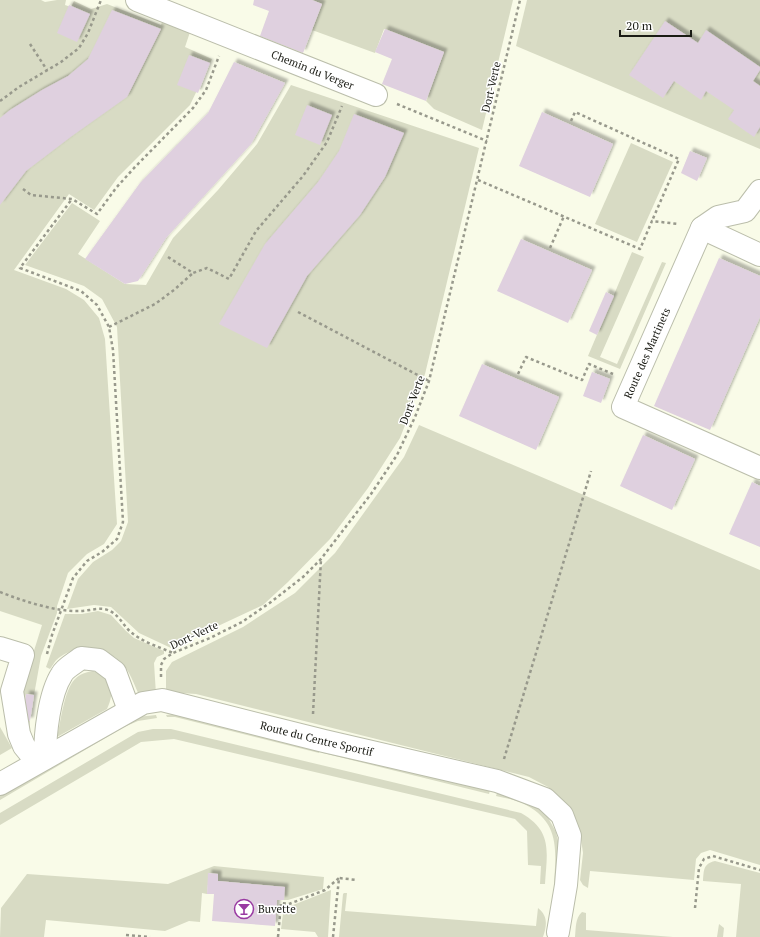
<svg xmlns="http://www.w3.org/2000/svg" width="760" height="937" viewBox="0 0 760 937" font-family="'PT Serif',serif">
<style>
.green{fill:#d8dbc4}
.building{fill:#dfd0df;filter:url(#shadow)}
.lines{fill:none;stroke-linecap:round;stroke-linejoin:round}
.minor-casing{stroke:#bbbeab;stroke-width:24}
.path{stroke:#98998c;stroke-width:2.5;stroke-dasharray:3 3;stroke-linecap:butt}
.minor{stroke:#fff;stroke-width:22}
.labels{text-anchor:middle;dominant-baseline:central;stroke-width:3;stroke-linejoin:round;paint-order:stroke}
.street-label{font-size:11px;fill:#1a1b14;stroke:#fff}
.poi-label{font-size:11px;fill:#1a1b14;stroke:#fff;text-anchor:start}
</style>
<defs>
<filter id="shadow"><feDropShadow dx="3.5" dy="-3.5" stdDeviation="1" flood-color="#0004"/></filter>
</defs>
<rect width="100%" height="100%" fill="#f9fbe8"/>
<g class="green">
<path d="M0 0H41L45 2 57 0H66L65 5 71 7 74 1 91 9 107 4 161 25 165 14 188 24 191 29 185 47 212 59 190 105 118 177 94 210 69 194 14 270 66 289 84 300 99 318 105 339 117 524 104 544 87 554 68 573 57 606V613L41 656 34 695 26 694 22 720 30 721 29 731 22 723 19 716 18 702 42 625 0 611Z"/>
<path d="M312 0H513L482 130 434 109 426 101 444 52 384 29 375 53 312 30 322 4Z"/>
<path d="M527 0H760V149L516 46Z"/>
<path d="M291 85 479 148 425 374 400 438 368 488 330 539 288 582 263 605 171 648 139 633 111 607 94 605 67 609 78 579 93 562 112 550 121 541 128 522 117 327 102 299 84 286 25 265 72 203 100 221 78 254 125 284 146 285 173 238 218 190 257 144Z"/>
<path d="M631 143 673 162 637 242 595 224Z"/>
<path d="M632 252 644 257 600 357 617 364 662 262 666 263 620 369 588 356Z"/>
<path d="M419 425 760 570V865L710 850 701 853 696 859 694 880 590 871 588 888 583 885 580 880 583 853 580 832 568 807 548 787 529 777 196 694 166 692V671L172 662 243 627 295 593 335 553 404 457Z"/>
<path d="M98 611 111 615 126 631 134 638 164 651V654L157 657 154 663 156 694 139 695C135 686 129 670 122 663 105 646 79 643 60 657 56 659 53 665 50 669L46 667 65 614H82Z"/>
<path d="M93 671C111 678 116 690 107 709L57 737C61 721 64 690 75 679 80 674 86 672 93 671Z"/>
<path d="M175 714 320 749 319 753 175 717H167L166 715Z"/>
<path d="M156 715 157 718 138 721 124 727 0 800V795L122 725 137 717Z"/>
<path d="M0 727 12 748 0 755Z"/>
<path d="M153 729H171L521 813C553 831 547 852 545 884H540L541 866 528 865 527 831 515 819 174 739 141 742 0 825V813L138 732Z"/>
<path d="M324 751 490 790 489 794 323 753Z"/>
<path d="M497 793 528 800 546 814 556 832 560 850 557 884H554C556 851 560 823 526 805 518 800 505 798 496 796Z"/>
<path d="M715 861 760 873V937H736L741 884 703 881C704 870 703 864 715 861Z"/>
<path d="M214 866 324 877 323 889 288 900H284V887L218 881V874L209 873 207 894 202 893 200 922 189 921 165 931 46 920 44 937H0L1 908 27 874 168 884Z"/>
<path d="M331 890 328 937H318L315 932 281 929 284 906 288 907Z"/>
<path d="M344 893H347L345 911 536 926 538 908C548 916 547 925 543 937H339L343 894Z"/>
<path d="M582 912 586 913V930L673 937H575C576 928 575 918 582 912Z"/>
<path d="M719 924 724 928 723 937H717Z"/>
</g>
<g class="building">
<path d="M254 0H312L322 4 303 53 260 36 269 11 253 5Z"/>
<path d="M69 5 90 14 77 42 57 33Z"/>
<path d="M112 10 161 29 127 97 72 136 26 171 0 205V118L10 110 42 90 68 76 88 59Z"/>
<path d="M665 21 698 43 706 30 760 67V70L753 81 760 86V127L754 137 728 119 734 110 706 91 701 100 674 81 663 98 629 75Z"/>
<path d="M385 29 444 52 426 101 382 84 392 59 375 52Z"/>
<path d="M189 55 210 63 198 93 177 85Z"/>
<path d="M234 62 285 83 251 144 166 238 138 281 125 284 85 259 140 183 208 113Z"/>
<path d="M307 105 332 115 320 145 295 135Z"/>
<path d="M542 112 613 144 590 197 519 166Z"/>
<path d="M354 114 404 133 385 177 360 215 307 276 267 348 219 324 265 244 318 182 339 151Z"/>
<path d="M690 151 707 158 697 181 681 173Z"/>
<path d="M521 239 592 270 568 323 497 291Z"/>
<path d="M719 258 760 276V317L710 430 654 406Z"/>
<path d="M606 292 614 296 597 335 589 331Z"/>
<path d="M482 364 559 397 536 450 459 416Z"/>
<path d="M592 372 610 379 601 403 583 396Z"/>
<path d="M643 435 695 459 672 510 620 486Z"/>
<path d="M752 482 760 486V547L729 534Z"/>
<path d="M26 694 34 695 30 721 22 720Z"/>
<path d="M208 873 218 874V881L285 887 284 900H277L275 926 212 921 214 894H207Z"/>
</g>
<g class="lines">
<g class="minor-casing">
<g id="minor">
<path id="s1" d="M137 0 376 95"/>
<path d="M760 191 745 211 718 217 702 228 623 407 760 468"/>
<path d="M702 228 760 255"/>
<path d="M0 648 23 655 12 691 19 734 24 746 37 762"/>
<path d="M45 758C45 734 49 694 62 674 65 668 75 663 81 658L99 660 115 672 129 710"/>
<path id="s2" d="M0 784 143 703 162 700 324 741 497 781 545 799 562 815 570 836 566 885 558 932"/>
</g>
</g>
<g class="path">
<path d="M30 44 47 70"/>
<path d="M0 101 19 87 61 62 79 48 88 33 101 0"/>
<path d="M397 104 487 141"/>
<path d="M571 121 575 112 679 159 652 221"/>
<path d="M478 180 640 249 652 221 678 224"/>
<path d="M23 189 31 195 72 199 97 214 116 188 134 168 193 108 206 90 219 56"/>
<path d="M550 248 564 216"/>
<path d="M168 257 193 273 207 268 229 279 256 231 303 176 327 142 342 106"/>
<path d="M298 312 429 381"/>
<path d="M109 327 155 304 174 290 193 273"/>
<path d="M518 374 526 357 582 380 589 364 613 374"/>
<path d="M0 592C23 601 56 612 80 611 90 611 101 606 110 611 120 616 124 627 132 633 143 642 159 647 173 653"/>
<path d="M47 654 52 635 73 578 87 561 102 552 117 539 123 522 113 350 109 327 97 305 81 291 20 268 72 199"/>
<path d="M161 677V665L164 659 173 653 210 638 242 622 271 602 303 577 321 559 371 494 397 455 415 417 429 381 520 0"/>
<path d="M313 714 321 559"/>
<path d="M504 759 591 471"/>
<path d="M695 908 699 868 704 859 713 856 760 870"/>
<path d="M126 935 150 937"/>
<path d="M278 937 281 903 289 904 325 890 339 878"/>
<path d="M333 937 339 878 357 880"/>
</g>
<use href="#minor" class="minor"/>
</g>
<defs>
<g id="bar-ring" transform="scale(1)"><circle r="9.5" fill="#fff" stroke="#993aa2" stroke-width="1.5"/><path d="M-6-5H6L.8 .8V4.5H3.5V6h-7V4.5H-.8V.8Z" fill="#993aa2"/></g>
</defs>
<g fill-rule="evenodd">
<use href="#bar-ring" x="244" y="909"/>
</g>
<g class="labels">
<g class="street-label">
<text stroke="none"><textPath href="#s1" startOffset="189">Chemin du Verger</textPath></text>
<text transform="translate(491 87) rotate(-77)">Dort-Verte</text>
<text transform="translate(647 353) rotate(-66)">Route des Martinets</text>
<text transform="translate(412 400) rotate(-69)">Dort-Verte</text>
<text transform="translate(194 635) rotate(-25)">Dort-Verte</text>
<text stroke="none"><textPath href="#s2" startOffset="343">Route du Centre Sportif</textPath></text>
</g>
<g class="poi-label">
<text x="258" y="909">Buvette</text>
</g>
</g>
<path d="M620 30v6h71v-6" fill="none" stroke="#1a1b14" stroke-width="2"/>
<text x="626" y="30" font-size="12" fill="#1a1b14" stroke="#ffffff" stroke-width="3" paint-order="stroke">20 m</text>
</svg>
